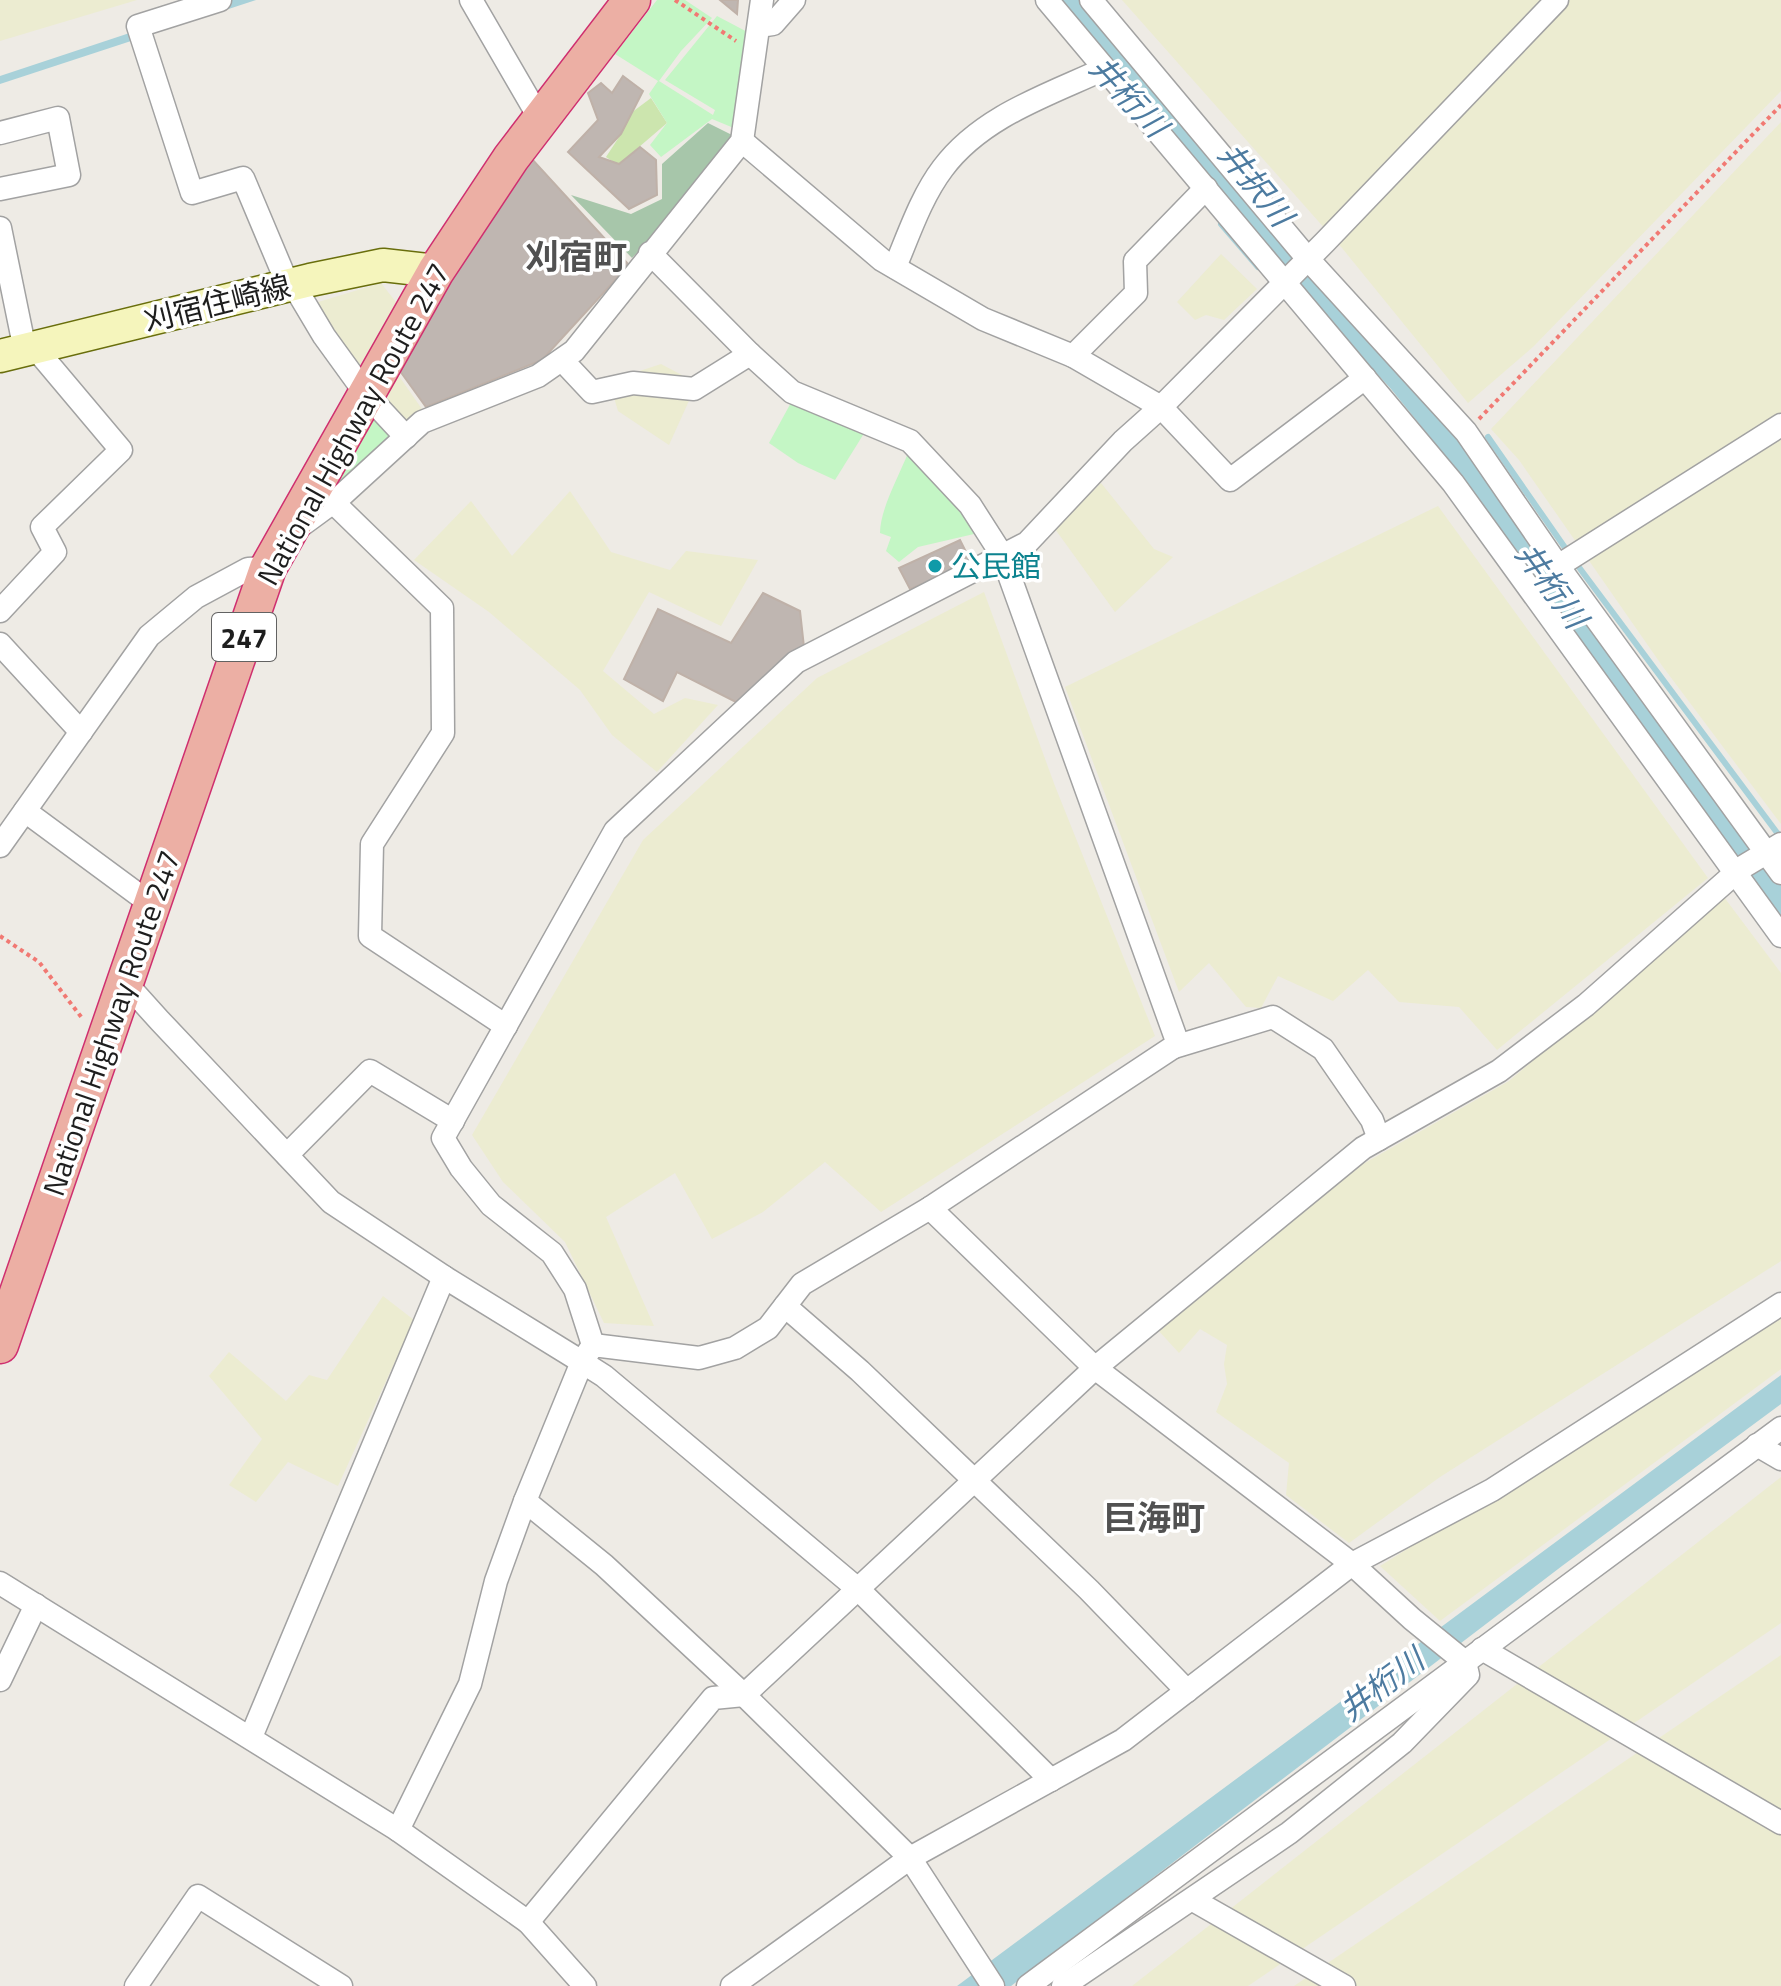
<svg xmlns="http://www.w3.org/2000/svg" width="1781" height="1986" viewBox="0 0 1781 1986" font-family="'Titillium Web','Noto Sans JP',sans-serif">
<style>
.farmland{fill:#ececd1}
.grass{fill:#cce5ae}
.cemetery{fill:#a7c6aa}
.park{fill:#c4f6c5}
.water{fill:#a8d1d9}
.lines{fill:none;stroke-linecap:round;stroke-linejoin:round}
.stream{stroke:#a8d1d9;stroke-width:6}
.building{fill:#bfb6b1;stroke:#bfb1a8;stroke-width:2}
.minor-casing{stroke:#a2a2a2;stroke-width:25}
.secondary-casing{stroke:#696e0c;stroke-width:35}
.trunk-casing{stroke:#cf2f6f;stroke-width:39}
.path{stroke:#f17973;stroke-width:4;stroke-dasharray:4 4;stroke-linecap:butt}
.minor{stroke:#fff;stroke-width:22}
.secondary{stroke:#f5f5bc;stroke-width:32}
.trunk{stroke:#ecafa4;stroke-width:36}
.culture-dot{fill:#0f9aa8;stroke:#fff;stroke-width:3}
.labels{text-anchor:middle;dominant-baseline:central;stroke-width:7;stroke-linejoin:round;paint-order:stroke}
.shield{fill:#fff;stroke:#626262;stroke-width:2}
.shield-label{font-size:28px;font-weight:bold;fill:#1e1e1e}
.street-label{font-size:30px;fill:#1e1e1e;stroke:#fff}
.culture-label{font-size:30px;fill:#0d838f;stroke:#fff;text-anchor:start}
.water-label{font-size:32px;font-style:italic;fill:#4d7ba0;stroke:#fff}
.quarter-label{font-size:34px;font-weight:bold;fill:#515151;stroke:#fff}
</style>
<rect width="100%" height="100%" fill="#eeebe5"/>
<g class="farmland">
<path d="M0 0H137L0 41Z"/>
<path d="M1122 0H1781V91L1534 346 1468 403 1342 248Z"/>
<path d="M1781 122V824L1663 667 1519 460 1491 429Z"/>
<path d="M1221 254 1257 289 1224 320 1206 315 1195 320 1177 302Z"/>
<path d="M381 283 399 306 358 368 315 303Z"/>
<path d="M661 364 697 383 669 445 618 411 609 381Z"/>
<path d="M394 369 424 412 400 423 378 400Z"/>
<path d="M1101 483 1154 549 1173 557 1115 612 1055 529Z"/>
<path d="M570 491 611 552 670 570 686 551 758 560 721 626 649 592 603 671 654 714 685 698 718 705 657 772 612 735 580 690 489 612 414 560 471 501 512 556Z"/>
<path d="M1438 506 1708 878 1497 1050 1459 1007 1399 1002 1368 970 1333 1001 1278 976 1261 1008 1246 1007 1209 963 1179 992 1065 687Z"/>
<path d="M984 592 1055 786 1155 1036 881 1212 825 1162 763 1212 712 1239 675 1173 606 1217 654 1326 604 1323 565 1242 503 1182 472 1135 643 840 817 678Z"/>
<path d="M1724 897 1781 973V1261L1440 1477 1349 1543 1286 1495 1289 1463 1216 1412 1227 1384 1224 1364 1227 1345 1200 1329 1179 1353 1157 1329 1363 1164 1509 1081Z"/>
<path d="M383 1296 414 1320 338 1486 288 1462 256 1502 229 1485 262 1439 209 1376 229 1352 286 1401 309 1375 327 1380Z"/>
<path d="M1781 1315V1369L1440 1621 1380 1566Z"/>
<path d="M1781 1477V1623L1248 1986H1132Z"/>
<path d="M1781 1655V1986H1294Z"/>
</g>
<path class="grass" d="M651 98 667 123 618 165 606 157 623 131V119Z"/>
<path class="cemetery" d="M708 123 738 138 737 144 632 258 571 195 631 214 662 199V164Z"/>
<g class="park">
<path d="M657 0H685L712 18 681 51 659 81 713 115 715 110 665 80 717 16 755 36 741 131 712 119 661 157 650 145 667 123 649 94 658 81 615 54Z"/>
<path d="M793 399 868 427 835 480 798 463 769 443Z"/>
<path d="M369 415 394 436 325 497Z"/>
<path d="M908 453 949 492 974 534 918 547 899 562 886 551 891 537 880 533C880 510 898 478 908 453Z"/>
</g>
<g class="water">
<path d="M229 0H256L0 84V76Z"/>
<path d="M1058 0H1084L1464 437 1781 882V918L1532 582 1479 499 1442 452 1391 389 1326 318Z"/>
<path d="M1781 1375V1404L1562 1566 1011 1986H957Z"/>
</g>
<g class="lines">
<g class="stream">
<path d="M1221 224 1258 267"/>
<path d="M1488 437 1568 552"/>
<path d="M1575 562 1781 838"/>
</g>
</g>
<g class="building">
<path d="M720 0H738L737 14Z"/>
<path d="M623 76 643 91 621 134 599 157 619 164 640 147 656 160 657 195 629 209 568 152 598 120 588 93 601 83 612 93Z"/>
<path d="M530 157 629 265 542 360 426 407 395 364Z"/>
<path d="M960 540 972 564 910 589 899 568Z"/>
<path d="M763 593 800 611 804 647 736 702 677 672 663 701 624 679 658 609 731 643Z"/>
</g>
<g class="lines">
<g class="minor-casing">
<g id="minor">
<path d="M220 0 138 26 192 193 243 178 288 285"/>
<path d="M471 0 540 119"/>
<path d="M1047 0 1453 483 1781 936"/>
<path d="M1091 0 1308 259 1466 432 1558 566 1781 873"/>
<path d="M759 26 773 24 794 0"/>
<path d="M0 133 58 118 69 175 0 189"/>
<path d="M742 141 882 260 983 319 1073 356 1161 407 1230 480 1365 378"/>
<path d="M0 228 25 350"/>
<path d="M895 267C909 234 921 197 943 168 982 116 1048 95 1104 69"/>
<path d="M293 284 324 336 366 394 406 437"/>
<path d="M1073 356 1136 293 1135 261 1206 188"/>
<path d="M562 360 592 392 633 383 694 389 750 354"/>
<path d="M333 502 442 608 443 733 372 844 370 936 506 1026"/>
<path d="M299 527 340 497 422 422 538 376 574 351 742 141 762 0"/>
<path d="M1558 566 1781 425"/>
<path d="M0 611 55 552 42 527 121 450 41 355 40 346"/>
<path d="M0 644 81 732"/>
<path d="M25 811 151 904"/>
<path d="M0 846 149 636 196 597 248 569 268 568"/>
<path d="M124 981 160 1021 331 1202 444 1277 582 1362 593 1345 699 1358 735 1348 768 1328 802 1284 930 1208 1178 1044 1002 555 970 505 910 441 792 392 750 354 650 253"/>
<path d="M1174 1047 1273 1017 1323 1049 1372 1120 1379 1139"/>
<path d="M287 1155 370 1071 453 1121"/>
<path d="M930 1208 1095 1368 1352 1564 1412 1619 1465 1662 1468 1675 1402 1743 1289 1833 1063 1986"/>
<path d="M785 1306 860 1371 1089 1590 1187 1691"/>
<path d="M593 1345 575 1289 552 1253 491 1205 461 1168 443 1138 615 831 796 662 1027 543 1123 441 1161 407 1325 242 1557 0"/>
<path d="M1757 1445 1781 1459"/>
<path d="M525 1501 604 1565 744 1695 910 1858 993 1986"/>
<path d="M0 1583 398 1830 528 1922 585 1986"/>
<path d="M1482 1649 1781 1823"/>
<path d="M0 1680 36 1605"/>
<path d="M251 1737 444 1277"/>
<path d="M398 1830 470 1684 496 1581 525 1501 582 1362 604 1376 859 1590 1051 1780"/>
<path d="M1193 1900 1344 1986"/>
<path d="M528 1922 713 1698 744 1695 1095 1368 1363 1148 1499 1071 1586 1005 1741 868 1781 844"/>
<path d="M136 1986 198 1896 341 1986"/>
<path d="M732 1986 910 1858 1123 1740 1352 1564 1492 1490 1781 1304"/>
<path d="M1028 1986 1781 1428"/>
</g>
</g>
<g class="secondary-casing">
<path id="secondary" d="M0 356 310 280 383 265 436 271"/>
</g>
<g class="trunk-casing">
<path id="trunk" d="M0 1345 268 568 436 271 511 158 632 0"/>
</g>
<g class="path">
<path d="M675 0 736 41"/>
<path d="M1479 419 1781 105"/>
<path d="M0 936 39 962 82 1018"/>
</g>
<use href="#minor" class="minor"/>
<use href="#secondary" class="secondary"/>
<use href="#trunk" class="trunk"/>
</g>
<circle class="culture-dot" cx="935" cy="566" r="8"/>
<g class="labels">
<rect class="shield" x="212" y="613" width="64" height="48" rx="6"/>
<g class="shield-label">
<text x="244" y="637">247</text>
</g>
<g class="street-label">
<text transform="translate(217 303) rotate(-14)">刈宿住崎線</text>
<text transform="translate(353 424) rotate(-61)">National Highway Route 247</text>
<text transform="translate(111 1023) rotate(-71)">National Highway Route 247</text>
</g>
<g class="culture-label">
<text x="951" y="566">公民館</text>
</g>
<g class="water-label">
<text transform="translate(1129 96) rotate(47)">井桁川</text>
<text transform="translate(1256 184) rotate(51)">井択川</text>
<text transform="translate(1552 585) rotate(54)">井桁川</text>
<text transform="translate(1381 1684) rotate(-37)">井桁川</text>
</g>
<g class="quarter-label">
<text x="576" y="256">刈宿町</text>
<text x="1154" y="1517">巨海町</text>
</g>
</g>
</svg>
